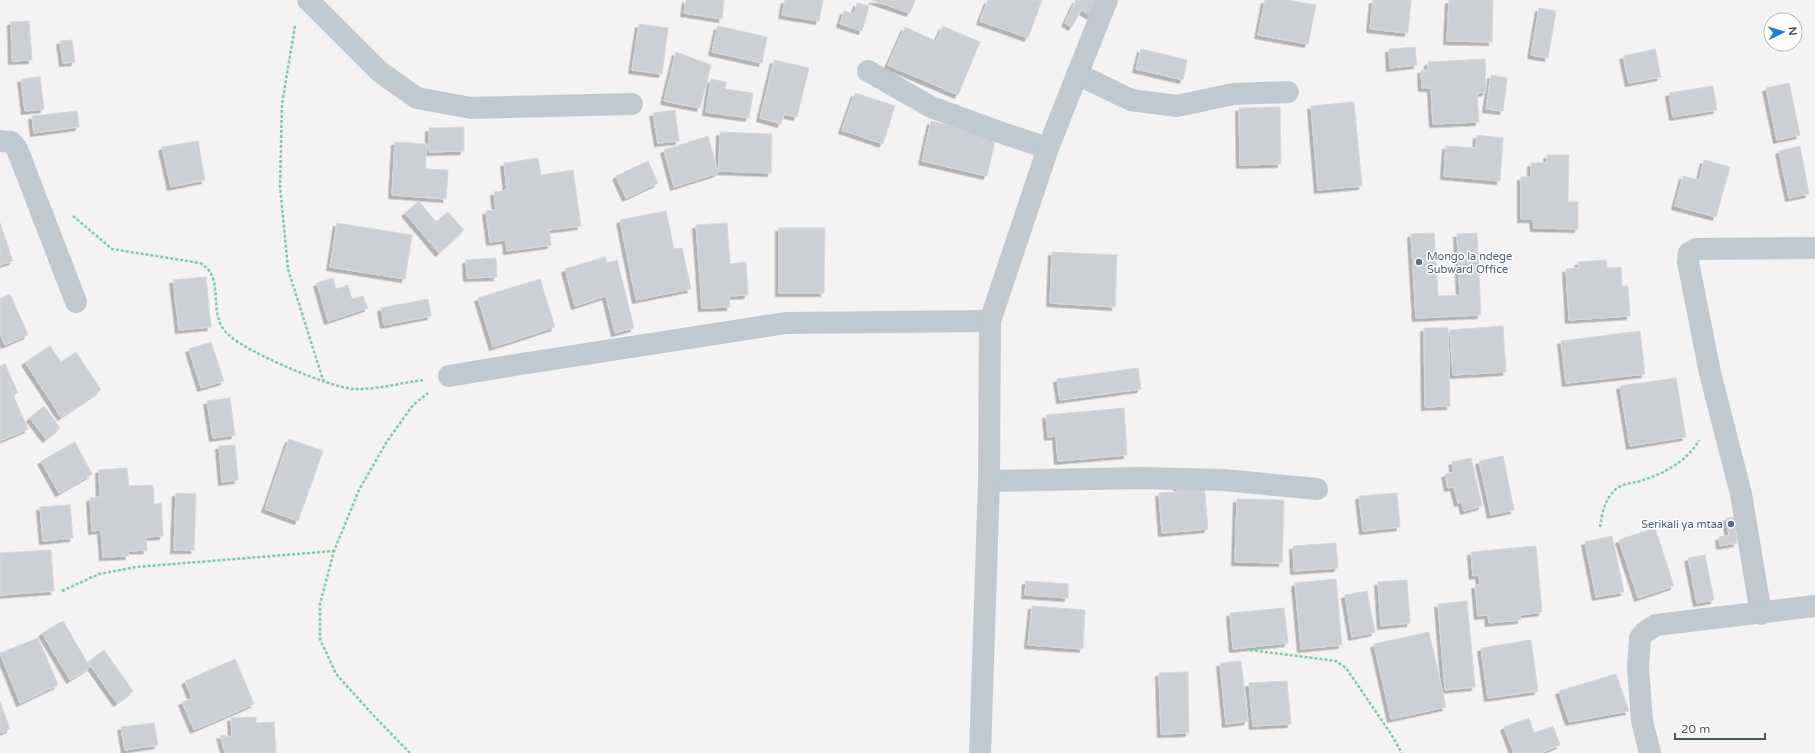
<svg xmlns="http://www.w3.org/2000/svg" width="1815" height="753" viewBox="0 0 1815 753" font-family="'Varela Round',sans-serif">
<style>
.building{fill:#cccfd3;stroke:#d6d8dc;filter:url(#shadow)}
.lines{fill:none;stroke-linecap:round;stroke-linejoin:round}
.path{stroke:#7ccba1;stroke-width:2.5;stroke-dasharray:3 2;stroke-linecap:butt}
.street{stroke:#c0c9cf;stroke-width:22}
.service-dot{fill:#5c6f8a;stroke:#fff;stroke-width:1.5}
.labels{text-anchor:middle;dominant-baseline:central;stroke-width:3;stroke-linejoin:round;paint-order:stroke}
.service-label{font-size:11px;fill:#4e5e75;stroke:#fff;text-anchor:start}
</style>
<defs>
<filter id="shadow"><feDropShadow dx="-3.5" dy="3.5" stdDeviation="0" flood-color="#0004"/></filter>
</defs>
<rect width="100%" height="100%" fill="#f4f2f2"/>
<g class="building">
<path d="M686 0H724L722 19 684 13Z"/>
<path d="M785 0H823L819 21 782 15Z"/>
<path d="M872 0H915L910 13Z"/>
<path d="M988 0H1042L1028 38 980 21Z"/>
<path d="M1076 0H1100L1091 16 1081 10 1072 27 1065 23Z"/>
<path d="M1265 0H1287L1316 5 1308 44 1258 35Z"/>
<path d="M1373 0H1411L1408 33 1370 29Z"/>
<path d="M1449 0H1493L1492 42 1447 41Z"/>
<path d="M857 3 869 6 862 31 840 24 844 11 854 14Z"/>
<path d="M1539 8 1556 11 1548 58 1531 55Z"/>
<path d="M29 21 32 60 12 61 11 22Z"/>
<path d="M639 24 668 28 662 74 632 70Z"/>
<path d="M718 26 767 37 762 63 712 52Z"/>
<path d="M943 26 980 42 958 95 888 65 905 27 936 41Z"/>
<path d="M72 40 75 62 63 63 60 41Z"/>
<path d="M1415 47 1417 65 1390 68 1389 49Z"/>
<path d="M1141 49 1187 60 1183 80 1136 69Z"/>
<path d="M1655 49 1661 77 1629 83 1623 56Z"/>
<path d="M676 52 711 65 700 108 664 101Z"/>
<path d="M1485 59 1486 92 1477 93 1479 122 1433 124 1431 88H1422L1421 70H1428V62Z"/>
<path d="M774 60 809 68 797 117 784 114 781 124 760 118Z"/>
<path d="M1491 75 1507 78 1503 111 1486 109Z"/>
<path d="M40 77 44 109 25 111 21 79Z"/>
<path d="M711 79 726 82 725 89 753 93 749 118 706 112Z"/>
<path d="M1789 83 1800 135 1777 140 1766 88Z"/>
<path d="M1713 86 1717 110 1673 117 1669 93Z"/>
<path d="M855 93 895 106 883 144 842 130Z"/>
<path d="M1354 102 1362 186 1318 190 1311 106Z"/>
<path d="M1280 107 1281 164 1240 165 1239 108Z"/>
<path d="M675 110 679 141 658 143 653 113Z"/>
<path d="M77 111 79 127 34 133 32 116Z"/>
<path d="M931 121 996 136 987 176 922 161Z"/>
<path d="M464 127V151L429 152V128Z"/>
<path d="M720 132 772 134 771 173 719 171Z"/>
<path d="M1477 135 1503 138 1500 181 1444 176 1446 146 1476 148Z"/>
<path d="M708 136 718 173 674 187 664 150Z"/>
<path d="M198 141 205 180 171 187 162 147Z"/>
<path d="M395 142 427 144 425 169 448 170 446 199 392 195Z"/>
<path d="M1800 146 1809 194 1789 198 1779 151Z"/>
<path d="M1547 155H1569L1568 202H1578V229L1534 228 1533 219H1521V177H1531V163H1547Z"/>
<path d="M538 158 541 175 573 170 581 226 549 230 551 245 507 251 506 240 490 242 486 211 496 210 494 192 507 190 504 163Z"/>
<path d="M1704 160 1730 167 1716 217 1675 206 1683 176 1699 180Z"/>
<path d="M648 161 658 183 626 198 616 176Z"/>
<path d="M419 201 436 222 448 212 464 230 439 253 405 213Z"/>
<path d="M666 211 674 249 682 248 691 289 636 300 620 220Z"/>
<path d="M0 223 13 261 0 265Z"/>
<path d="M337 223 412 235 405 279 330 267Z"/>
<path d="M727 223 730 264 746 262 748 295 729 296 730 307 702 308 696 225Z"/>
<path d="M779 228H825L824 293H779Z"/>
<path d="M1434 233 1438 296 1460 295 1457 234 1477 233 1481 315 1416 318 1411 234Z"/>
<path d="M1052 252 1117 255 1115 307 1050 303Z"/>
<path d="M605 257 607 263 617 260 634 328 615 333 606 296 575 306 565 269Z"/>
<path d="M496 258 497 277 467 278 466 260Z"/>
<path d="M1606 260 1607 268 1621 267 1622 286H1628L1630 316 1569 320 1566 269 1579 268 1578 262Z"/>
<path d="M206 277 211 327 179 330 173 280Z"/>
<path d="M333 278 336 289 348 285 352 299 363 296 368 308 328 321 317 283Z"/>
<path d="M540 279 555 327 493 347 478 298Z"/>
<path d="M10 294 28 335 5 345 0 334V299Z"/>
<path d="M428 299 431 316 384 325 381 308Z"/>
<path d="M1503 326 1506 372 1453 375 1450 330Z"/>
<path d="M1424 328H1448L1450 406 1425 407Z"/>
<path d="M1640 331 1645 374 1566 383 1561 341Z"/>
<path d="M211 342 224 381 201 388 189 349Z"/>
<path d="M50 346 61 362 76 352 101 390 61 417 25 362Z"/>
<path d="M5 364 18 393 13 395 28 429 0 441V366Z"/>
<path d="M1138 368 1141 389 1060 400 1057 379Z"/>
<path d="M1676 378 1686 437 1630 446 1620 386Z"/>
<path d="M230 398 235 435 213 438 207 401Z"/>
<path d="M44 406 60 428 46 439 30 418Z"/>
<path d="M1124 408 1127 455 1058 461 1056 436 1048 437 1046 415Z"/>
<path d="M289 439 323 451 298 521 265 509Z"/>
<path d="M75 442 92 474 59 493 41 461Z"/>
<path d="M235 445 238 480 222 482 219 446Z"/>
<path d="M1503 456 1514 510 1491 515 1479 461Z"/>
<path d="M1471 458 1482 506 1464 511 1462 502 1458 503 1454 487 1448 488 1445 474 1454 472 1452 462Z"/>
<path d="M127 468 129 486 153 485 154 504 161 503 163 536 146 537 147 550 128 551 129 556 103 557 101 530 92 531 90 498 100 497 99 470Z"/>
<path d="M1204 483 1208 529 1162 533 1159 493 1178 492 1177 485Z"/>
<path d="M176 493 196 494 194 550H174Z"/>
<path d="M1397 493 1400 527 1363 531 1359 496Z"/>
<path d="M1237 499 1284 500 1282 563 1235 562Z"/>
<path d="M70 505 73 538 43 541 40 507Z"/>
<path d="M1734 517 1737 543 1720 546 1719 537 1729 535 1726 518Z"/>
<path d="M1655 528 1674 586 1638 598 1619 540Z"/>
<path d="M1612 536 1624 592 1596 597 1585 542Z"/>
<path d="M1336 543 1338 568 1294 571 1293 546Z"/>
<path d="M1536 546 1542 612 1520 615 1521 620 1489 623 1488 615 1478 616 1475 585H1480L1479 575 1473 576 1471 552Z"/>
<path d="M51 550 54 591 0 595V553Z"/>
<path d="M1705 555 1714 600 1697 603 1688 558Z"/>
<path d="M1336 579 1342 645 1301 649 1295 583Z"/>
<path d="M1407 580 1410 623 1381 626 1378 582Z"/>
<path d="M1026 581 1068 584V598L1025 595Z"/>
<path d="M1367 591 1375 632 1352 637 1345 595Z"/>
<path d="M1467 601 1475 687 1445 690 1438 604Z"/>
<path d="M1032 606 1085 610 1083 649 1028 645Z"/>
<path d="M1284 608 1288 643 1233 649 1230 613Z"/>
<path d="M63 621 90 667 70 680 42 633Z"/>
<path d="M1429 632 1446 707 1391 719 1374 644Z"/>
<path d="M38 638 58 685 20 703 0 653Z"/>
<path d="M1531 640 1538 691 1488 698 1481 648Z"/>
<path d="M104 650 133 691 117 703 88 662Z"/>
<path d="M235 659 254 704 194 730 182 702 192 698 185 681Z"/>
<path d="M1241 661 1248 721 1226 724 1220 663Z"/>
<path d="M1188 672 1189 733 1161 734 1159 673Z"/>
<path d="M1616 674 1629 711 1569 722 1559 691Z"/>
<path d="M1287 681 1291 724 1253 726 1249 683Z"/>
<path d="M0 702 10 729 0 733Z"/>
<path d="M256 717V723L274 722 276 753H225L220 735 232 737 231 718Z"/>
<path d="M1529 718 1534 733 1553 726 1560 745 1541 753H1514L1504 727Z"/>
<path d="M154 723 158 745 125 750 121 727Z"/>
</g>
<g class="lines">
<g class="path">
<path d="M295 26 282 104 280 186 288 269 323 380"/>
<path d="M73 216 112 249 200 263C222 276 212 299 219 320 220 325 225 332 229 335 246 352 329 387 353 389 376 390 400 383 423 380"/>
<path d="M1600 527C1602 514 1604 501 1614 491 1619 485 1629 483 1637 482 1661 475 1686 463 1699 440"/>
<path d="M62 591 99 574 136 567 334 551"/>
<path d="M1250 650 1336 661 1346 668 1391 734 1402 753"/>
<path d="M410 753 374 716 336 674 320 639V604L334 551 359 490 386 443 413 405 428 393"/>
</g>
<g class="street">
<path d="M308 0 380 72 417 98 471 108 632 104"/>
<path d="M868 71 931 107 1008 135 1048 148"/>
<path d="M1077 74 1131 100 1177 106 1233 94 1288 92"/>
<path d="M0 141 11 142 17 149 76 302"/>
<path d="M449 376 515 365 786 323 990 321"/>
<path d="M989 481 1142 478 1224 480 1317 489"/>
<path d="M1761 614 1741 494 1710 373 1688 262 1689 253 1696 249 1815 248"/>
<path d="M980 753 989 481 990 321 1048 148 1107 0"/>
<path d="M1650 753 1642 721 1638 667 1640 638 1645 632 1656 625 1815 606"/>
</g>
</g>
<g class="service-dot">
<circle cx="1419" cy="262" r="4"/>
<circle cx="1731" cy="524" r="4"/>
</g>
<g class="labels">
<g class="service-label">
<text x="1427" y="256">Mongo la ndege<tspan x="1427" dy="13">Subward Office</tspan></text>
<text x="1723" y="524" text-anchor="end">Serikali ya mtaa</text>
</g>
</g>
<g transform="translate(1783 32) rotate(85)"><circle r="19" fill="#ffffff" stroke="#b7bbbf"/>
<path d="M0-3L7 15L0 10L-7 15Z" fill="#227cdd"/>
<text y="-6" font-size="11" font-weight="bold" text-anchor="middle" fill="#4a565e">N</text>
</g>
<path d="M1675 733v6h90v-6" fill="none" stroke="#4a565e" stroke-width="2"/>
<text x="1681" y="733" font-size="12" fill="#4a565e" stroke="#ffffff" stroke-width="3" paint-order="stroke">20 m</text>
</svg>
